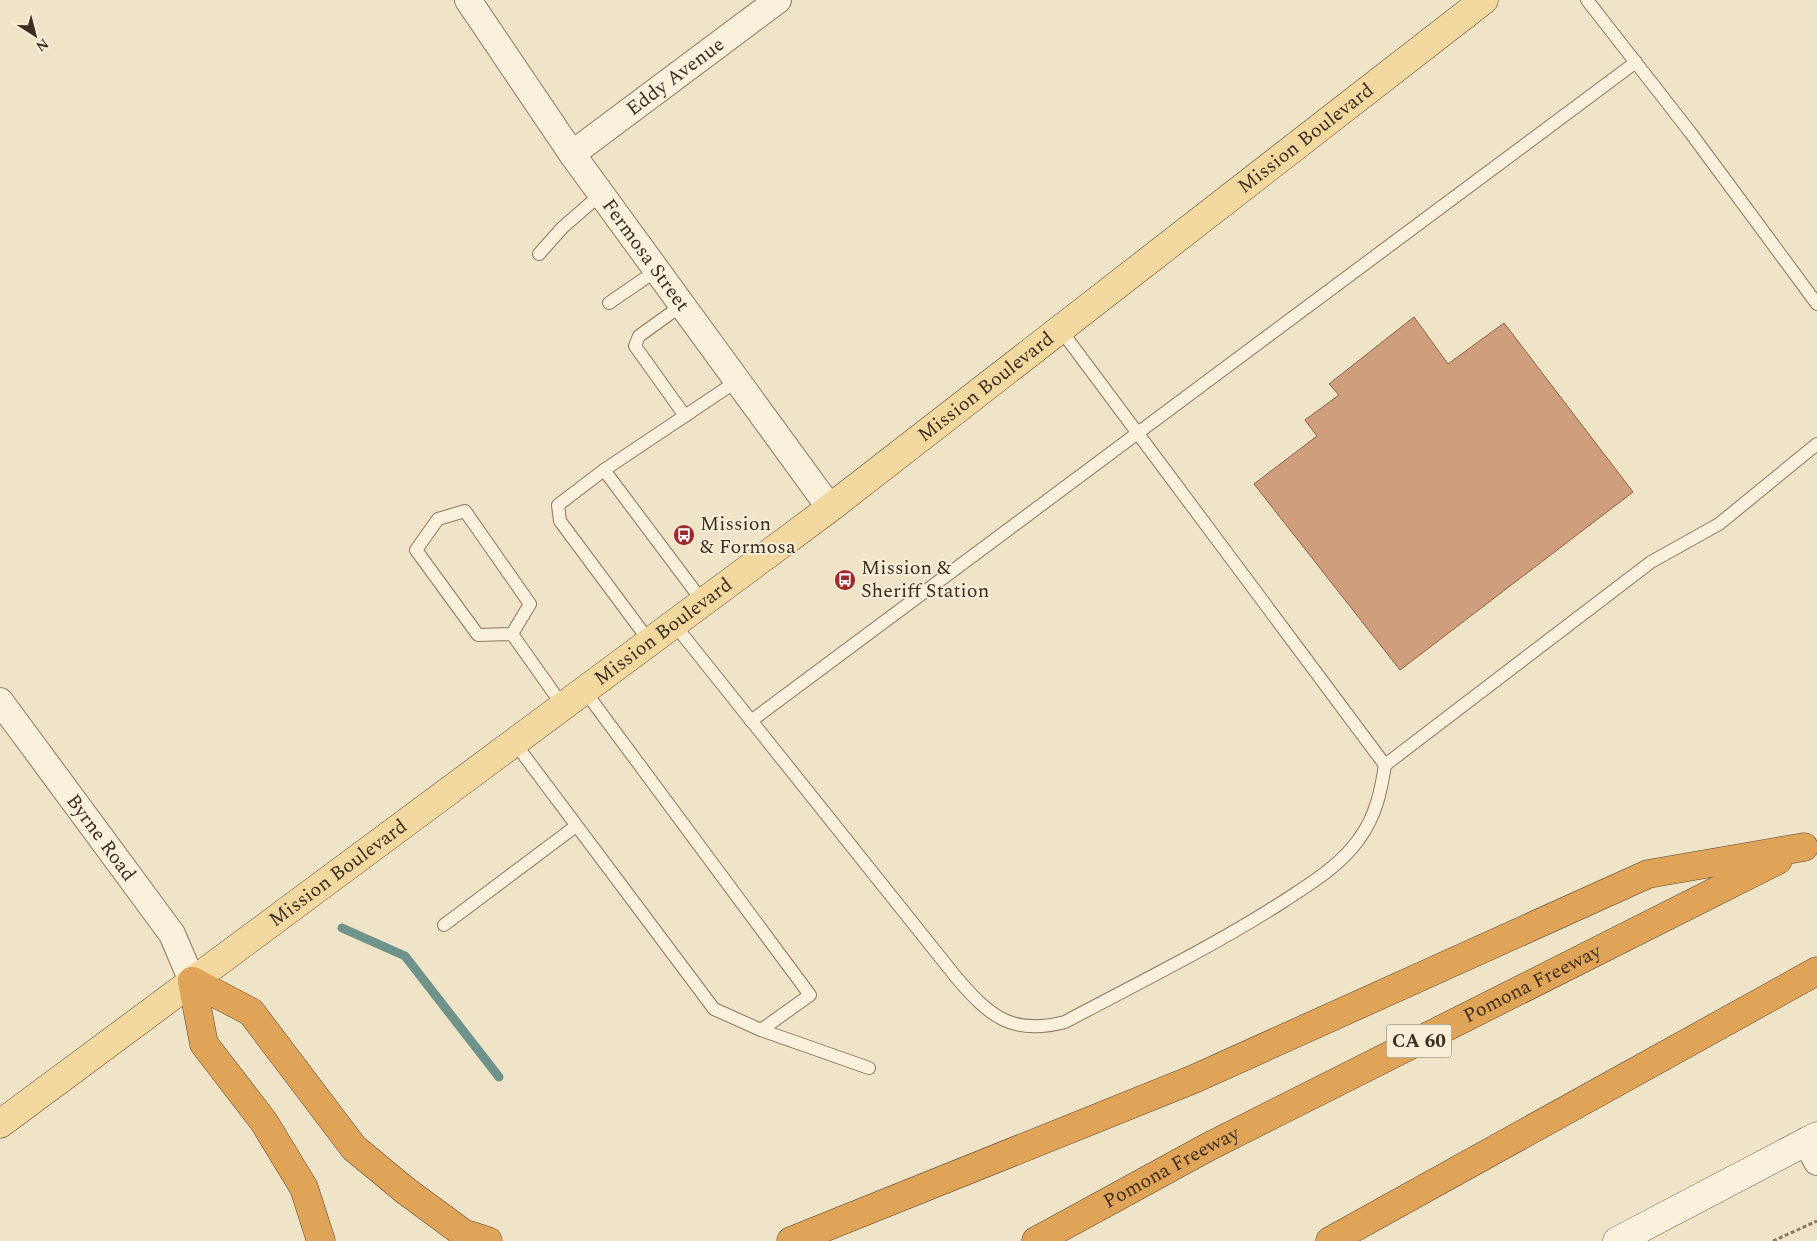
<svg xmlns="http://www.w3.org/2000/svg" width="1817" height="1241" viewBox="0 0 1817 1241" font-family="Spectral,serif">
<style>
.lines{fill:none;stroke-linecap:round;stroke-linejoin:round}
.stream{stroke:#6f938a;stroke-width:9}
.building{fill:#cf9f7d;stroke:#8d5f41}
.lane-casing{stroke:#8d765c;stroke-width:14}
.street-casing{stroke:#8d765c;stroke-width:28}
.secondary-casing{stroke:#6f573f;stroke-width:29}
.primary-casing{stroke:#5b4430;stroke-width:29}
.highway-casing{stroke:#5b4430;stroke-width:29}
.path{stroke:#8d765c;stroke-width:3;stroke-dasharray:4 2.5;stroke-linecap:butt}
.lane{stroke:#faf1dc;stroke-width:12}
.street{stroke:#faf1dc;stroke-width:26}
.secondary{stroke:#faf1dc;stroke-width:28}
.primary{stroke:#f3d9a0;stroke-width:28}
.highway{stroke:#e0a458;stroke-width:28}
.labels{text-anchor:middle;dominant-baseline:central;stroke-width:4;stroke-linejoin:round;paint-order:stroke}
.shield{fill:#f7eed8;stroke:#756857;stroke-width:1}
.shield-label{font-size:19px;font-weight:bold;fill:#3d2e20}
.street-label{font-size:20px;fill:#3d2e20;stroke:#f7eed8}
.poi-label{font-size:20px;fill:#3d2e20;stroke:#f7eed8;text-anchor:start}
</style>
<rect width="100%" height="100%" fill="#f0e4c8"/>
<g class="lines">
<path class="stream" d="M342 928 405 956 499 1077"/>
</g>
<path class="building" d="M1414 317 1448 364 1504 323 1633 492 1400 670 1254 484 1317 436 1305 420 1339 395 1329 384Z"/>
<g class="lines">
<g class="lane-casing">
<g id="lane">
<path d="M1587 0 1690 132 1817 304"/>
<path d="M539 254 562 228 601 194"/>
<path d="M609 303 657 270"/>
<path d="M682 305 639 336 635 346 685 416"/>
<path d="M1060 329 1385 765 1651 562 1719 524 1817 444"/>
<path d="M604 470 558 505 560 521 650 642"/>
<path d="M703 602 604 470 737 381"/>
<path d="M674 624 956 977C989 1016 1012 1036 1065 1022 1138 983 1214 946 1284 901 1311 883 1340 866 1359 839 1376 816 1381 791 1385 765"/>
<path d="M512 634 478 635 416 550 438 519 465 511 530 604 512 634 563 706"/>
<path d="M751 721 1636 62"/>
<path d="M514 742 714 1009 761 1030 810 995 584 690"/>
<path d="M444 925 576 826"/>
<path d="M761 1030 869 1068"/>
</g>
</g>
<g class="street-casing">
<g id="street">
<path id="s1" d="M468 0 572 154 830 508"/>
<path id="s2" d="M572 154 778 0"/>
<path id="s3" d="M0 701 172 934 192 981"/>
<path d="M1806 1141 1817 1162"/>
</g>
</g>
<g class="secondary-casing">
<path id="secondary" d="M1617 1241 1817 1136"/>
</g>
<g class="primary-casing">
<g id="primary">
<path id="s4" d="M0 1124 830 508 1484 0"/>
</g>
</g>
<g class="highway-casing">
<g id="highway">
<path d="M192 981 251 1012 354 1148 406 1191 463 1233 488 1241"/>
<path d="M192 981 204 1044 264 1122 304 1188 321 1241"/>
<path d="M791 1241 1194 1079 1648 874 1804 847"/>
<path id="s5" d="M1036 1241 1208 1147 1778 860"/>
<path d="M1330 1241 1817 971"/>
</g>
</g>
<path class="path" d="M1773 1241 1817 1221"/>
<use href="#lane" class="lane"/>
<use href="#street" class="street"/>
<use href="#secondary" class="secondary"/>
<use href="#primary" class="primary"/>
<use href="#highway" class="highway"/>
</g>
<defs>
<g id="bus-disc" transform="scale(1.125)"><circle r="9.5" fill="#9e2a2b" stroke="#f7eed8"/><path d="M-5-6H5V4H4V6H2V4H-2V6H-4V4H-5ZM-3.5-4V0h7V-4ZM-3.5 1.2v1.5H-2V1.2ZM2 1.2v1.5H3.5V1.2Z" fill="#fff"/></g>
</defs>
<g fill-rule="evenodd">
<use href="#bus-disc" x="684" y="535"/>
<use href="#bus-disc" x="845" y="580"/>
</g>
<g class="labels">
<rect class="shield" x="1386.5" y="1024.5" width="65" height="33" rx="4"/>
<g class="shield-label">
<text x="1419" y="1041">CA 60</text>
</g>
<g class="street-label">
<text stroke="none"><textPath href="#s2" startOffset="129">Eddy Avenue</textPath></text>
<text stroke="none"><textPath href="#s4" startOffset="1636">Mission Boulevard</textPath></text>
<text stroke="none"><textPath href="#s1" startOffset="311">Fermosa Street</textPath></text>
<text stroke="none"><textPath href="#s4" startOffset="1231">Mission Boulevard</textPath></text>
<text stroke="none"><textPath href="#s4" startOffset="826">Mission Boulevard</textPath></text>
<text stroke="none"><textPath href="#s3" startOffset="170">Byrne Road</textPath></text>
<text stroke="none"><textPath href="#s4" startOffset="421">Mission Boulevard</textPath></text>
<text stroke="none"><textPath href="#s5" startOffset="559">Pomona Freeway</textPath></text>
<text stroke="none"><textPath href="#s5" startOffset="154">Pomona Freeway</textPath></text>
</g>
<g class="poi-label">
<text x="700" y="524">Mission<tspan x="700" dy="23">&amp; Formosa</tspan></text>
<text x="861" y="568">Mission &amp;<tspan x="861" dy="23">Sheriff Station</tspan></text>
</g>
</g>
<g transform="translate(35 35) rotate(144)" stroke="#f7eed8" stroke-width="4" paint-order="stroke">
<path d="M0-4L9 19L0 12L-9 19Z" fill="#3d2e20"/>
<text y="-8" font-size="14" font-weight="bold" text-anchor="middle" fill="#3d2e20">N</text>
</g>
</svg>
